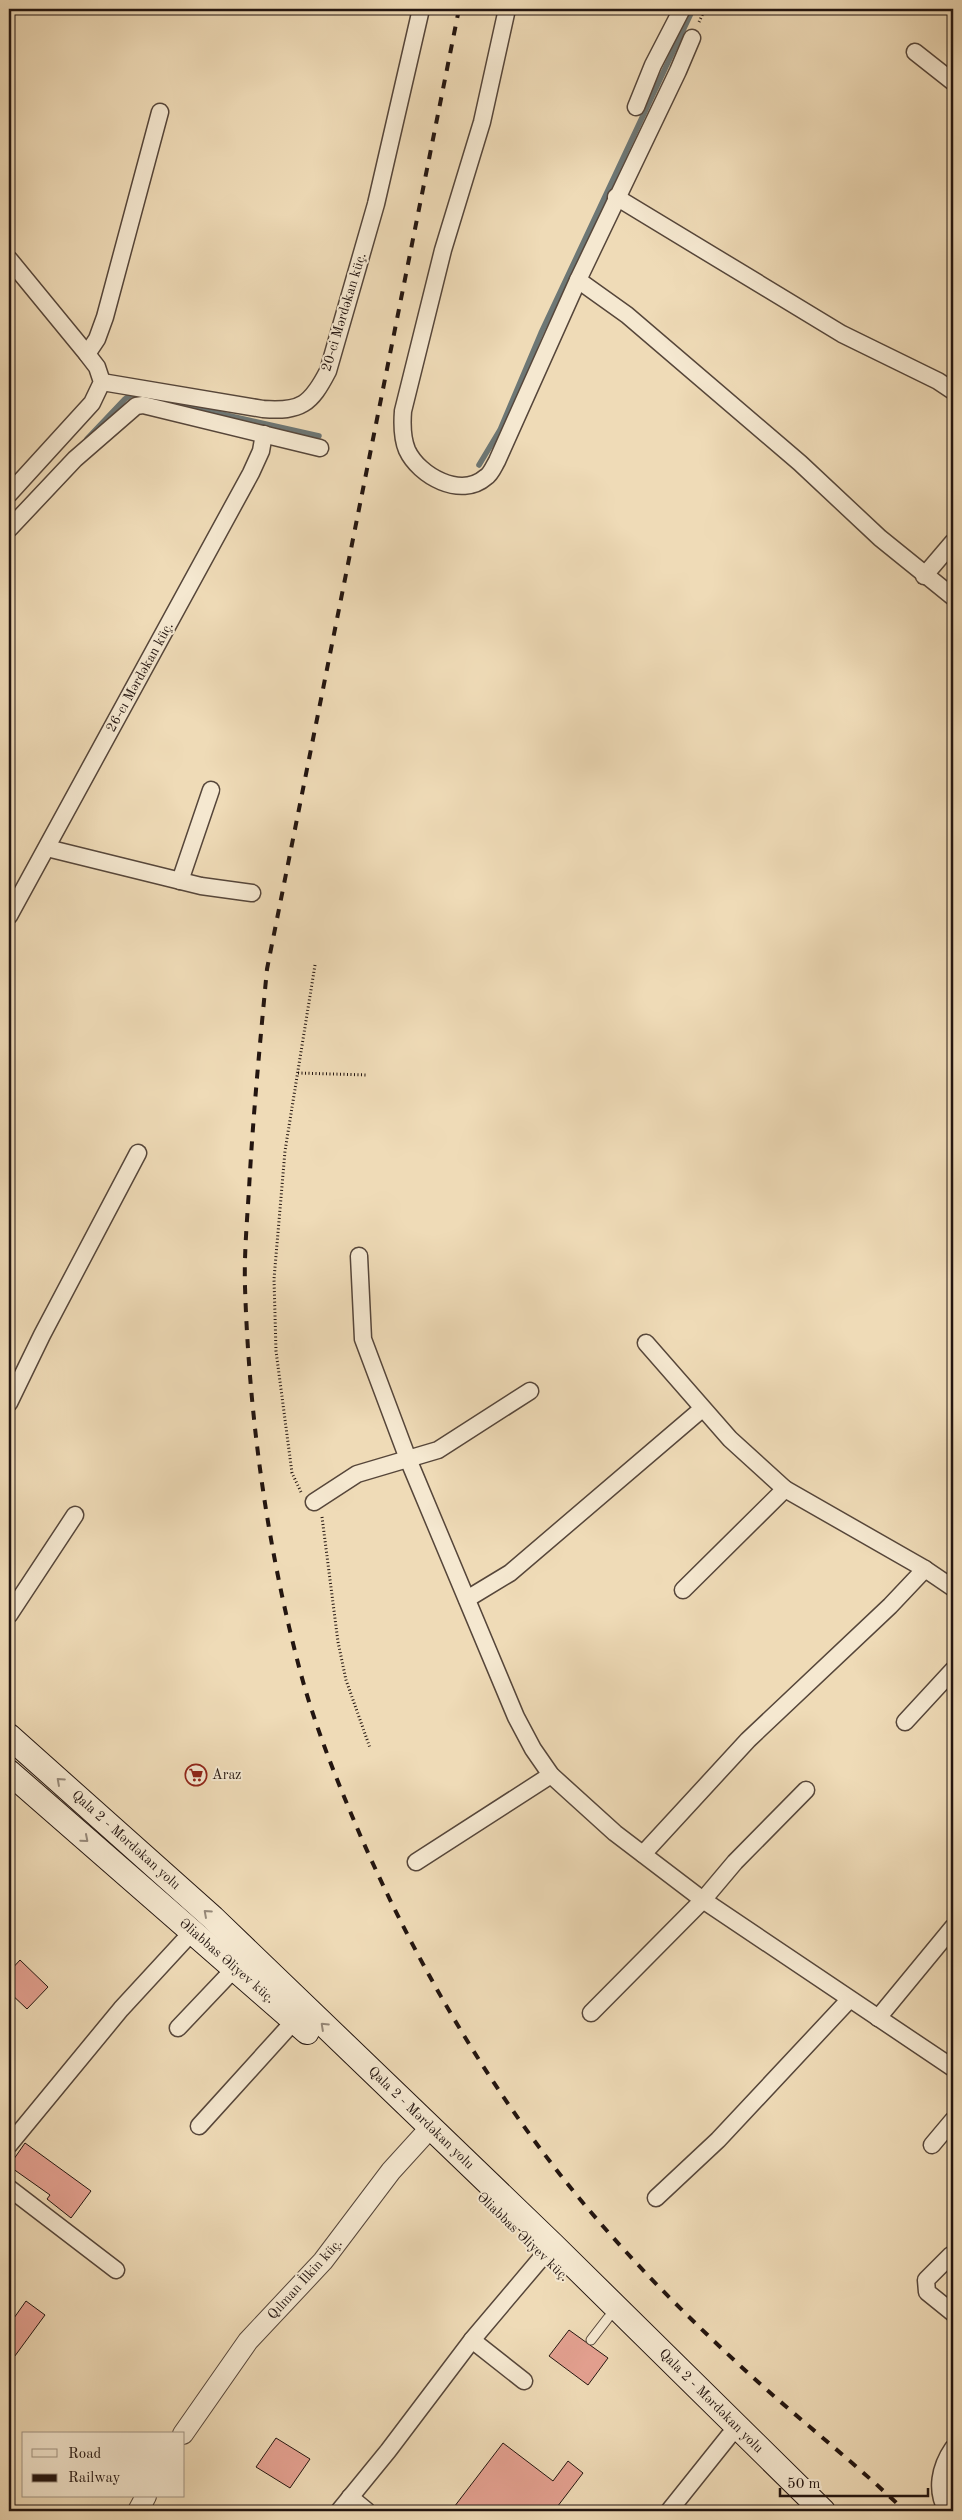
<svg xmlns="http://www.w3.org/2000/svg" width="962" height="2520" viewBox="0 0 962 2520" font-family="'Old Standard TT',serif">
<style>
.lines{fill:none;stroke-linecap:round;stroke-linejoin:round}
.stream{stroke:#6d7775;stroke-width:5.5}
.building{fill:#e4a191;stroke:#231510}
.service-casing{stroke:#56463a;stroke-width:11}
.minor-casing{stroke:#56463a;stroke-width:19}
.tertiary-casing{stroke:#56463a;stroke-width:22}
.secondary-casing{stroke:#231510;stroke-width:26}
.path{stroke:#231510;stroke-width:3;stroke-dasharray:1 2.5;stroke-linecap:butt}
.service{stroke:#f5e8d0;stroke-width:9}
.minor{stroke:#f5e8d0;stroke-width:16}
.tertiary{stroke:#f5e8d0;stroke-width:20}
.secondary{stroke:#f5e8d0;stroke-width:24}
.rail{stroke:#231510;stroke-width:4;stroke-dasharray:9 9;stroke-linecap:butt}
.oneway{stroke:#96897a}
.labels{text-anchor:middle;dominant-baseline:central;stroke-width:4;stroke-linejoin:round;paint-order:stroke}
.street-label{font-size:14px;fill:#231510;stroke:#f5e8d0}
.poi-label{font-size:14px;fill:#231510;stroke:#f5e8d0;text-anchor:start}
</style>
<rect width="100%" height="100%" fill="#efdbb7"/>
<filter id="stains"><feTurbulence type="fractalNoise" baseFrequency=".004" numOctaves="4"/><feColorMatrix values="0 0 0 0 .2 0 0 0 0 .09 0 0 0 0 .02 0 0 0 .5 -.17"/></filter>
<radialGradient id="worn" r=".72"><stop offset=".6" stop-color="#630" stop-opacity="0"/><stop offset="1" stop-color="#630" stop-opacity=".3"/></radialGradient>
<g class="lines">
<g class="stream">
<path d="M151 398 319 436"/>
<path d="M87 439 125 399 132 394 137 395"/>
<path d="M479 465 500 430 541 333 693 9"/>
</g>
</g>
<g class="building">
<path d="M20 1960 48 1987 27 2009 9 1992V1972Z"/>
<path d="M25 2143 91 2191 71 2218 47 2199 50 2195 9 2166Z"/>
<path d="M26 2301 45 2315 9 2364V2325Z"/>
<path d="M569 2330 608 2358 588 2385 549 2356Z"/>
<path d="M276 2438 310 2459 290 2488 256 2467Z"/>
<path d="M503 2443 553 2481 568 2461 583 2473 554 2511H451Z"/>
</g>
<g class="lines">
<g class="service-casing">
<path id="service" d="M591 2340 608 2318"/>
</g>
<g class="minor-casing">
<g id="minor">
<path d="M507 9 482 122 443 250 403 411C402 424 402 438 407 450 419 476 461 499 486 477 491 474 494 466 497 461L578 280 678 71 692 38"/>
<path d="M915 52 953 82"/>
<path d="M636 107 653 65 682 9"/>
<path d="M616 197 842 334 938 381 953 391"/>
<path d="M9 259 87 354 97 367 102 382 92 403 9 494"/>
<path d="M578 280 627 315 800 463 880 538 953 597"/>
<path d="M87 354 97 339 105 317 160 112"/>
<path d="M102 382 263 409C301 412 311 404 328 371L376 204 421 9"/>
<path d="M9 529 75 459 136 406 143 405 320 448"/>
<path d="M924 576 953 542"/>
<path d="M47 848 201 886 252 893"/>
<path d="M180 881 211 790"/>
<path d="M9 916 251 473 261 451 264 434"/>
<path d="M359 1256 363 1339 408 1459 516 1717 533 1749 551 1775 615 1833 703 1900 953 2068"/>
<path d="M646 1343 730 1439 785 1489 925 1569 953 1588"/>
<path d="M9 1403 42 1335 138 1153"/>
<path d="M314 1502 357 1474 438 1450 530 1391"/>
<path d="M683 1590 785 1489"/>
<path d="M467 1599 510 1573 702 1409"/>
<path d="M9 1615 75 1515"/>
<path d="M905 1722 953 1670"/>
<path d="M643 1854 748 1740 890 1606 925 1569"/>
<path d="M416 1862 551 1775"/>
<path d="M591 2013 703 1900 735 1862 806 1790"/>
<path d="M878 2018 953 1927"/>
<path d="M178 2028 235 1968"/>
<path d="M199 2126 295 2020"/>
<path d="M9 2145 121 2009 192 1932"/>
<path d="M932 2145 953 2120"/>
<path d="M9 2188 116 2270"/>
<path d="M656 2198 718 2140 849 2000"/>
<path d="M951 2255 926 2280 927 2292 953 2313"/>
<path d="M472 2340 524 2381"/>
<path d="M350 2497 367 2511"/>
<path d="M339 2511 388 2451 472 2340 543 2256"/>
<path d="M669 2511 729 2436"/>
<path d="M947 2511C935 2490 940 2467 953 2448"/>
</g>
</g>
<g class="tertiary-casing">
<g id="tertiary">
<path d="M183 2434 248 2341 323 2261 391 2171 431 2127"/>
<path d="M138 2511 146 2496"/>
</g>
</g>
<g class="secondary-casing">
<g id="secondary">
<path d="M9 1736 213 1918 553 2245 823 2511"/>
<path d="M9 1772 307 2032"/>
</g>
</g>
<g class="path">
<path d="M699 22 705 9"/>
<path d="M298 1073 368 1075"/>
<path d="M301 1492 292 1473 276 1351 274 1279 285 1151 315 965"/>
<path d="M322 1517 338 1642 346 1680 370 1748"/>
</g>
<use href="#service" class="service"/>
<use href="#minor" class="minor"/>
<use href="#tertiary" class="tertiary"/>
<use href="#secondary" class="secondary"/>
<path class="rail" d="M459 9 267 969C260 1043 253 1116 249 1189 247 1222 244 1255 245 1287 249 1413 266 1540 298 1663 313 1722 337 1781 361 1837 424 1980 505 2116 609 2233 648 2277 690 2319 733 2359 789 2412 850 2458 905 2511"/>
</g>
<defs><path id="oneway-chevron" d="M-2-3.5L2.5 0L-2 3.5" fill="none" stroke-width="1.6" stroke-linecap="round" stroke-linejoin="round" transform="scale(1.25)"/></defs>
<g class="oneway">
<use href="#oneway-chevron" transform="translate(60 1781) rotate(-138)"/>
<use href="#oneway-chevron" transform="translate(85 1839) rotate(41)"/>
<use href="#oneway-chevron" transform="translate(207 1913) rotate(-138)"/>
<use href="#oneway-chevron" transform="translate(324 2026) rotate(-137)"/>
</g>
<defs>
<g id="supermarket-ring" transform="scale(1.125)"><circle r="9.5" fill="#f5e8d0" stroke="#8f2418" stroke-width="1.5"/><path d="M-6-5.5h2.5l.6 2H6L4.5 2H-2.5L-4.4-4H-6ZM-1.5 3.2a1.3 1.3 0 1 0 .1 0ZM3 3.2a1.3 1.3 0 1 0 .1 0Z" fill="#8f2418"/></g>
</defs>
<g fill-rule="evenodd">
<use href="#supermarket-ring" x="196" y="1775"/>
</g>
<g class="labels">
<g class="street-label">
<text transform="translate(344 312) rotate(-73)">20-ci Mərdəkan küç.</text>
<text transform="translate(140 677) rotate(-61)">26-cı Mərdəkan küç.</text>
<text transform="translate(126 1840) rotate(42)">Qala 2 - Mərdəkan yolu</text>
<text transform="translate(227 1961) rotate(41)">Əliabbas Əliyev küç.</text>
<text transform="translate(421 2118) rotate(44)">Qala 2 - Mərdəkan yolu</text>
<text transform="translate(523 2237) rotate(44)">Əliabbas Əliyev küç.</text>
<text transform="translate(305 2279) rotate(-48)">Qılman İlkin küç.</text>
<text transform="translate(711 2401) rotate(45)">Qala 2 - Mərdəkan yolu</text>
</g>
<g class="poi-label">
<text x="212" y="1775">Araz</text>
</g>
</g>
<rect width="962" height="2520" fill="none" stroke="#efdbb7" stroke-width="30"/>
<rect x="10" y="10" width="942" height="2500" fill="none" stroke="#231510" stroke-width="2.5"/>
<rect x="15" y="15" width="932" height="2490" fill="none" stroke="#231510"/>
<rect x="22" y="2432" width="162" height="65" fill="#f5e8d0" stroke="#a19483"/>
<rect x="32" y="2449" width="25" height="8" fill="#f5e8d0" stroke="#a19483"/>
<text x="68" y="2458" font-size="15" fill="#231510">Road</text>
<rect x="32" y="2474" width="25" height="8" fill="#231510" stroke="#a19483"/>
<text x="68" y="2482" font-size="15" fill="#231510">Railway</text>
<path d="M780 2488v8h148v-8" fill="none" stroke="#231510" stroke-width="2.5"/>
<text x="787" y="2488" font-size="15" fill="#231510" stroke="#f5e8d0" stroke-width="4" paint-order="stroke">50 m</text>
<rect width="100%" height="100%" filter="url(#stains)"/>
<rect width="100%" height="100%" fill="url(#worn)"/>
</svg>
